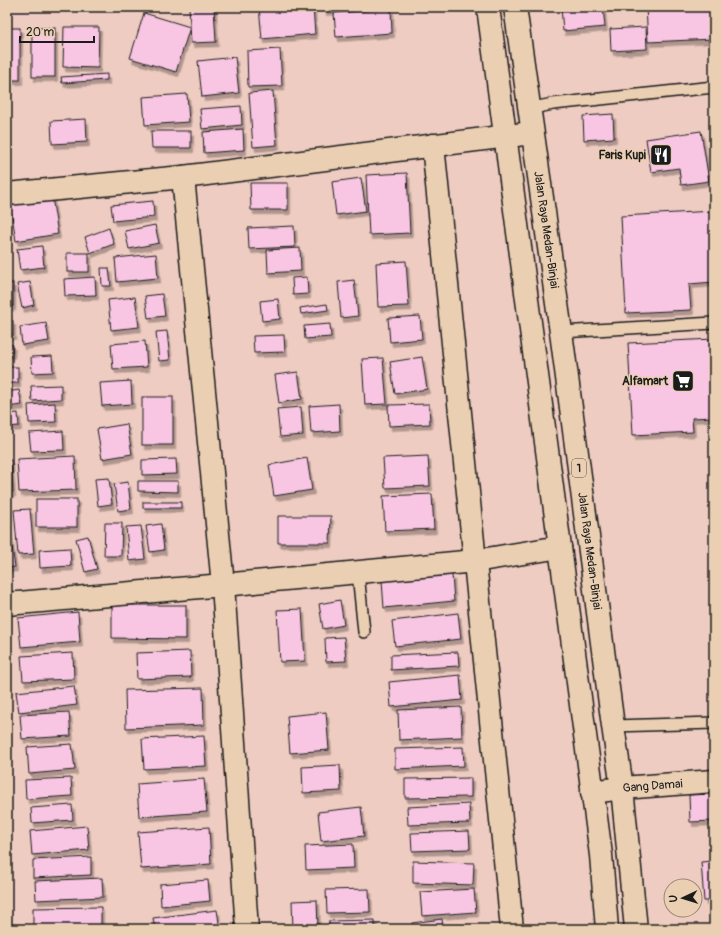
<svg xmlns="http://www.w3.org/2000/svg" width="721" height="936" viewBox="0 0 721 936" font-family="Pangolin,sans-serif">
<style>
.building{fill:#f8c5e3;stroke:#1c1c1c;filter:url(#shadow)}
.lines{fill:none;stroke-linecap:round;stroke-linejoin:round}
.lane-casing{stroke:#1c1c1c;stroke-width:14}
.street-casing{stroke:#1c1c1c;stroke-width:25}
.highway-casing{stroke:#1c1c1c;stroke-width:25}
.lane{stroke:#ebcfb2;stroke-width:11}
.street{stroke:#ebcfb2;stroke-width:22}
.highway{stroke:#ebcfb2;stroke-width:22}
.labels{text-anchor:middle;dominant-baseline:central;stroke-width:3;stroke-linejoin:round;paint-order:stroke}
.shield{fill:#ebcfb2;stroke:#5a5249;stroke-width:1}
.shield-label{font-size:11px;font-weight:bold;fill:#1c1c1c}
.poi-label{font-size:12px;font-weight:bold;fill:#1c1c1c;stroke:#ebcfb2;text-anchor:end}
.street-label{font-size:12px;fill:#1c1c1c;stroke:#ebcfb2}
</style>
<defs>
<filter id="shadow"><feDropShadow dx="2.5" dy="4.5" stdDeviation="0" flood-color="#0004"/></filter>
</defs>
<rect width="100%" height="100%" fill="#efccc1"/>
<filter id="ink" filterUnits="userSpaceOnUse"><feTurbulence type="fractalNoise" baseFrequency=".025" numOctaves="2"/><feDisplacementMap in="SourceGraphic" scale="8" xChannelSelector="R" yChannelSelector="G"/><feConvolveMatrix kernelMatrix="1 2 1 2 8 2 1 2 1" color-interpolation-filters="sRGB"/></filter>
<g filter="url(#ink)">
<g class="building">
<path d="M189 7H214L216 42 191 43Z"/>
<path d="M259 7H313L315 34 262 39Z"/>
<path d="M324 7H369L324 11Z"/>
<path d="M561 7H603L605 27 563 31Z"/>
<path d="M646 7H714V39L648 42Z"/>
<path d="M391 9 392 33 336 37 334 13Z"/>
<path d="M144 13 190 27 176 72 130 58Z"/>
<path d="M64 27H99L98 68 63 67Z"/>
<path d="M646 27 647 49 611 51 610 29Z"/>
<rect x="7" y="28" width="13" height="52"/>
<rect x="32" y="28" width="23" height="49"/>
<path d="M280 49 282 86 248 87 247 51Z"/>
<path d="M235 57 239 93 202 97 198 61Z"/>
<path d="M107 74V80L62 83 61 77Z"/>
<path d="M273 91 277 145 253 147 249 93Z"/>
<path d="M187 94 189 122 145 125 143 97Z"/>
<path d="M241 106 242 125 202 129 200 109Z"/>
<path d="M613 114 614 138 584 140 583 116Z"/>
<path d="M86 119 87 142 52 144 51 121Z"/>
<path d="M243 129 244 150 204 153 203 132Z"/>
<path d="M151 131H191V148H152Z"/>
<path d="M701 131 709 181 681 185 679 168 651 172 646 139Z"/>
<path d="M407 173 410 233 369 235 366 175Z"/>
<path d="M361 178 366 211 336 215 332 182Z"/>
<path d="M250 183H288V210H251Z"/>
<path d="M51 191 58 234 16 241 9 197Z"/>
<path d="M153 201 154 217 113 221 111 205Z"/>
<path d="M714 211V282L689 284 691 310 626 313 621 216Z"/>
<path d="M155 225 159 243 129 249 125 231Z"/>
<path d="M294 226 295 247 249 249 248 228Z"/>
<path d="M109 228 114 244 90 253 85 237Z"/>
<path d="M42 246 44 267 20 270 17 249Z"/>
<path d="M300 248 301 271 268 273 267 250Z"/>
<rect x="67" y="253" width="22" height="19"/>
<path d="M156 254 158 278 117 282 115 258Z"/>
<path d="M406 261 409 306 378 307 376 263Z"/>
<path d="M101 268H109L111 286H102Z"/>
<path d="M95 277 96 295 65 296 64 279Z"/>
<path d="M307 277 308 294 293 295 292 278Z"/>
<path d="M354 280 358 316 341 318 338 282Z"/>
<path d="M30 282 34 305 22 308 17 284Z"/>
<rect x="7" y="283" width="6" height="23"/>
<path d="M162 294 165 316 148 318 145 296Z"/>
<path d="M135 297 139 327 111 330 108 300Z"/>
<path d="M278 299 280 319 262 321 260 301Z"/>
<path d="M327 304 328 310 301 314 300 308Z"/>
<path d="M420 316 422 339 390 342 388 318Z"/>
<rect x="7" y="321" width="6" height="14"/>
<path d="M46 323 49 341 22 345 20 327Z"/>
<path d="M330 324 331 337 305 339 304 326Z"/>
<path d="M167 331 170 360 159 361 156 332Z"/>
<path d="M284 335 285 352 254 353 253 336Z"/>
<path d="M714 339V417L692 418 693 432 633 435 628 343Z"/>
<path d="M145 341 147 367 113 369 111 344Z"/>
<path d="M7 344 13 345 12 354 7 353Z"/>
<path d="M52 356 53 372 32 373 31 357Z"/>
<path d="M422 357 427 389 395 394 390 362Z"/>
<path d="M383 358 387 404 365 405 362 359Z"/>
<rect x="7" y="367" width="11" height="16"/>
<path d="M298 372 302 399 279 403 275 375Z"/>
<path d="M131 381 132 404 102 406 100 383Z"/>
<path d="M61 385V399L32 401 31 386Z"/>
<path d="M19 390 22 405 7 407V392Z"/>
<rect x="142" y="397" width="31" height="48"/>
<path d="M55 403 56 422 29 423 28 405Z"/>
<path d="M339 404 340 431 311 433 309 406Z"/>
<path d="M429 404 430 424 389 426 388 405Z"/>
<path d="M301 407 303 435 280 437 277 409Z"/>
<path d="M18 413 19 426 7 427V414Z"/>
<path d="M127 424 132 454 102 459 97 429Z"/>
<path d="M63 431 64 450 31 451 29 433Z"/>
<path d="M75 456 76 490 19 492 17 459Z"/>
<path d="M428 456 430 486 385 488 383 458Z"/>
<path d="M307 458 312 490 274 496 269 465Z"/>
<path d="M176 459 177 474 142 475V460Z"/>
<path d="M7 460H11L13 492 7 493Z"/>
<path d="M109 478 112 504 98 506 95 479Z"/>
<path d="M138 481H178V492L138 491Z"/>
<path d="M128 482 131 509 118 511 114 484Z"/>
<path d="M432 494 434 529 385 531 383 496Z"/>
<rect x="36" y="499" width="41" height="28"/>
<rect x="143" y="502" width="38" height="6"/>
<path d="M30 509 34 554 18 555 14 510Z"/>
<path d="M7 514 15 567 7 568Z"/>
<path d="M278 516H331L330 543H278Z"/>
<path d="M105 523H122L121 556H104Z"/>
<path d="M161 524 164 550 150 552 146 526Z"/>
<path d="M141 526 145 559 129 561 126 527Z"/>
<path d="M88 536 97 569 85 572 76 539Z"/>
<path d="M70 548 71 566 40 568 39 550Z"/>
<path d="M452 575 454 601 384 608 382 581Z"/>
<path d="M340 600 344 625 323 629 319 604Z"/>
<path d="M112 605H186V639L112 638Z"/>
<path d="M302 609 305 661 280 662 277 610Z"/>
<path d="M78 612 80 642 21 647 18 618Z"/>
<path d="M458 613 461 639 395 646 392 621Z"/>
<path d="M344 637 346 661 326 662 325 638Z"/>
<path d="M190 651 191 677 137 679 136 653Z"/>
<path d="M458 652 459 666 391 670V655Z"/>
<path d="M73 653 74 679 23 681 21 656Z"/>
<path d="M460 675 462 700 391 707 389 682Z"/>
<path d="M74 686 77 705 19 712 16 692Z"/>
<path d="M203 688 204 725 126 728 125 690Z"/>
<path d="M461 707 462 737 399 740 398 710Z"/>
<path d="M69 712 71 736 22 739 20 715Z"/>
<path d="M326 712 329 750 290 753 287 716Z"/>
<path d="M204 736 206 766 144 769 142 739Z"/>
<path d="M72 744 75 770 29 774 27 747Z"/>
<path d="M463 747 464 766 395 769V749Z"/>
<path d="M340 765 341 791 303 793 302 767Z"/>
<path d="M71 778 72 796 26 799 25 780Z"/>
<path d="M471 778V797L405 798V779Z"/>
<path d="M204 779 207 812 139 817 137 784Z"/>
<path d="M714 794V821L690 822 689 795Z"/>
<path d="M469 804 470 823 408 825 407 807Z"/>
<path d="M72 805 73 820 32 823 31 808Z"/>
<path d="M361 807 364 836 321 841 318 812Z"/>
<path d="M87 826 89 850 32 855 30 831Z"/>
<path d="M209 827 211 864 141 869 138 832Z"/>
<path d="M469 831 470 849 412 851 411 833Z"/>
<path d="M353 844 354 868 306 870 305 846Z"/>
<path d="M91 857V875L33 878V860Z"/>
<path d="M413 861 474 863 473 885 413 883Z"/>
<path d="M714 861V901H704L701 862Z"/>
<path d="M102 878 103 897 36 900 35 881Z"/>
<path d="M208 880 210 901 161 906 160 884Z"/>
<path d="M369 889 370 912 327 913 326 890Z"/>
<path d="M474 889 476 912 422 916 420 892Z"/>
<path d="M317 900 318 929H293L292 901Z"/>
<path d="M101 907V929H33V908Z"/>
<path d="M217 910 220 929H155L153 918Z"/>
<path d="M442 919 443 929H412V923Z"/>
<path d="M375 920V929H329V921Z"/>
</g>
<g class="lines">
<g class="lane-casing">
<g id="lane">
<path d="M528 109 553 104 714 87"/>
<path d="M561 332 714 323"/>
<path d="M358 573 364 632"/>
<path d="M613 726 714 723"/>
</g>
</g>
<g class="street-casing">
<g id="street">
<path d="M433 145 512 929"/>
<path d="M183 177 223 585 247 929"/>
<path d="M7 194 183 177 532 133"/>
<path d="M7 604 223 585 475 561 560 547"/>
<path id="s1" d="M592 792 622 788 714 781"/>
</g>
</g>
<g class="highway-casing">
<g id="highway">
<path d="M488 7 601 855 607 929"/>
<path id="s2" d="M515 7 561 332 613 726 622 788 636 929"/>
</g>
</g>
<use href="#lane" class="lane"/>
<use href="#street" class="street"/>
<use href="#highway" class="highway"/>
</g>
</g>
<defs>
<g id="restaurant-square" transform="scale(1.15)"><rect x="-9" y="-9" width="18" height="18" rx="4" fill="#1c1c1c" stroke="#ebcfb2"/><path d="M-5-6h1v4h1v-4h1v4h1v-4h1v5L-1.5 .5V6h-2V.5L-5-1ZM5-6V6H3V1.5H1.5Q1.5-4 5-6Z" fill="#fff"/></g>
<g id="supermarket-square" transform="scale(1.15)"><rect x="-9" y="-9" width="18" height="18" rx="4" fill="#1c1c1c" stroke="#ebcfb2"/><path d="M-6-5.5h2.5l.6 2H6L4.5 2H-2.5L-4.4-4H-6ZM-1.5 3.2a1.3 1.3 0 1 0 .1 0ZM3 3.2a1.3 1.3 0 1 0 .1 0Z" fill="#fff"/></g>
</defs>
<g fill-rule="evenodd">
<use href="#restaurant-square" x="661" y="155"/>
<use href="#supermarket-square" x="683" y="381"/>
</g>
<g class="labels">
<rect class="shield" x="572" y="459" width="14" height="18" rx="3"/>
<g class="shield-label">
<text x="579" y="468">1</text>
</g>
<g class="poi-label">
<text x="646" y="155">Faris Kupi</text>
<text x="668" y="381">Alfamart</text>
</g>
<g class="street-label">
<text stroke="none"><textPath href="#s2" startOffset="225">Jalan Raya Medan-Binjai</textPath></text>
<text stroke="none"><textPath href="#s2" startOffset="549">Jalan Raya Medan-Binjai</textPath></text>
<text stroke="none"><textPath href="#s1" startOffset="61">Gang Damai</textPath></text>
</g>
</g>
<rect width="721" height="936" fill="none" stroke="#ebcfb2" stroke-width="24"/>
<rect x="12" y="12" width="697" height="912" fill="none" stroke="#1c1c1c" stroke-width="1.5" filter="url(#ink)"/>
<g transform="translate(683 898) rotate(266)"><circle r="19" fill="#ebcfb2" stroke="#988776"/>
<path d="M0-3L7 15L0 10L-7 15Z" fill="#1c1c1c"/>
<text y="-6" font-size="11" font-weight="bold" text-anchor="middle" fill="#1c1c1c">U</text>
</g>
<path d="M20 36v6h74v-6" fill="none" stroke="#1c1c1c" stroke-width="2"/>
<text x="26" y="36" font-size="12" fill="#1c1c1c" stroke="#ebcfb2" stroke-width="3" paint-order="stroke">20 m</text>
</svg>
